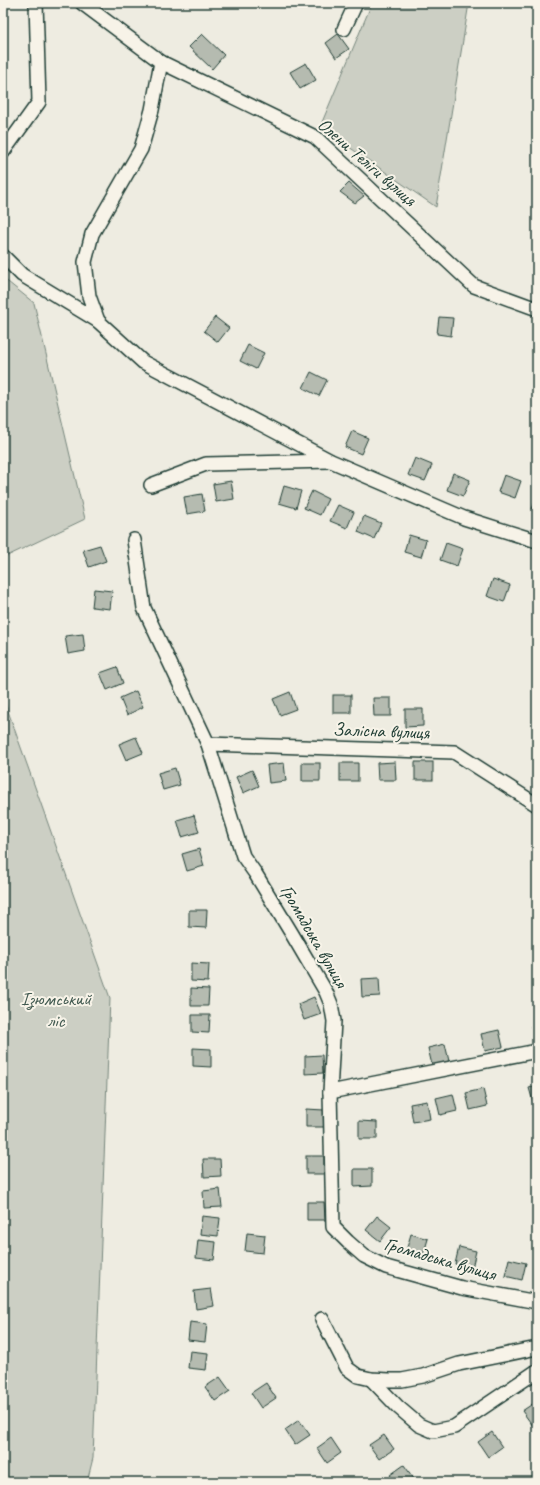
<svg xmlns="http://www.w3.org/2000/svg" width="540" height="1485" viewBox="0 0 540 1485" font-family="Caveat,sans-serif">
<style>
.green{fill:#cccfc4;stroke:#76867c}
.building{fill:#b5bbb0;stroke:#1f3d34}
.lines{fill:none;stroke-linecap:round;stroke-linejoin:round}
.minor-casing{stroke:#1f3d34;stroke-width:16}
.minor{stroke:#f7f3e8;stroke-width:13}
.labels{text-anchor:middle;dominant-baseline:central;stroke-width:4;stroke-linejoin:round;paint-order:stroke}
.street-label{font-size:19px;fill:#1f3d34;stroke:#f7f3e8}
.park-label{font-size:19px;fill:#425a51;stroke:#f7f3e8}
</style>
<rect width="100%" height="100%" fill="#eeece1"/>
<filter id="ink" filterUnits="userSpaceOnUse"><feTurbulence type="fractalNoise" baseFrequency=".025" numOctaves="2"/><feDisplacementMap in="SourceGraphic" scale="8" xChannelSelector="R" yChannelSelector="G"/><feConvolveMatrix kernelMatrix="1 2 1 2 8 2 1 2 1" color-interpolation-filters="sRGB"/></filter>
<g filter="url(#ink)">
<g class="green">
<path d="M372 3H469L436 207 320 127Z"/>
<path d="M3 278 34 303 85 519 3 558Z"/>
<path d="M3 697 110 998 93 1458 87 1482H3Z"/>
</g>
<g class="building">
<path d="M202 34 224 55 212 69 189 47Z"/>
<path d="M338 34 349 49 336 58 326 43Z"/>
<path d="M306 63 316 80 300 89 290 72Z"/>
<path d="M349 183 364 196 355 203 340 192Z"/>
<path d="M215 317 229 328 218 342 204 331Z"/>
<path d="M439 317 453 318 451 336 437 334Z"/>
<path d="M537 341V354L532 352Z"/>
<path d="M248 345 264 353 256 369 240 361Z"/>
<path d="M311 372 327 380 319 396 303 388Z"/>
<path d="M352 431 368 438 361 454 345 447Z"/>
<path d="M415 458 432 465 425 481 408 475Z"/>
<path d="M453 473 470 480 463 496 447 490Z"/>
<path d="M504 475 521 481 515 498 498 492Z"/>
<path d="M231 481 234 499 216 502 213 484Z"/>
<path d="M284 486 301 491 296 508 279 503Z"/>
<path d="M312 491 328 499 320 515 304 508Z"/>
<path d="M202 494 205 511 187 514 184 497Z"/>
<path d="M537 497V511L532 509Z"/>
<path d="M338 505 354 512 347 528 330 521Z"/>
<path d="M364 516 381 523 374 539 358 532Z"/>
<path d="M409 535 426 540 421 557 404 552Z"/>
<path d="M446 543 463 549 457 566 440 560Z"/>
<path d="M100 545 106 561 89 567 83 550Z"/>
<path d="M493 579 510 585 504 602 487 596Z"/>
<path d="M94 589 112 591 110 609 92 607Z"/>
<path d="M83 634 85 651 68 654 65 636Z"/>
<path d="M117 667 123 683 107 690 100 673Z"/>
<path d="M136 691 143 707 127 715 120 698Z"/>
<path d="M290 692 296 709 280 715 273 699Z"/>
<rect x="333" y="695" width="18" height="18"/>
<path d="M373 698H391V716H374Z"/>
<path d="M405 709H423V726L405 727Z"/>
<path d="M136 737 143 753 126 760 119 744Z"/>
<path d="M395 762 396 780H378L377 763Z"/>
<rect x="415" y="762" width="18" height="18"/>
<path d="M284 763 286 781 269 783 267 765Z"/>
<rect x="302" y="763" width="18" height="18"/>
<rect x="340" y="763" width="18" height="18"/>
<path d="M175 768 180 785 163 790 158 773Z"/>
<path d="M252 770 259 786 243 793 236 777Z"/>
<path d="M194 815 199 832 182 837 177 820Z"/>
<path d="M199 849 204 866 187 871 182 854Z"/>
<path d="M189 910H207L206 928 189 927Z"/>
<path d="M191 963 209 964 208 982 191 981Z"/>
<path d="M379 978 380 996 362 997 361 979Z"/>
<path d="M191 988 209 989 208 1006H191Z"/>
<path d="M314 997 321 1014 304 1020 298 1004Z"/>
<path d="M192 1015H210L209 1033 192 1032Z"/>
<path d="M537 1025V1043H535L531 1026Z"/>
<path d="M499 1030 503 1047 485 1051 481 1034Z"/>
<path d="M445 1044 449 1061 432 1065 428 1048Z"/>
<path d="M193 1048 211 1049V1067L193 1066Z"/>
<path d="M322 1055 323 1073 305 1074V1056Z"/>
<path d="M537 1086V1104L534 1105 529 1088Z"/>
<path d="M483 1089 487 1106 470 1110 466 1093Z"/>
<path d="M453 1094 457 1111 440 1115 436 1098Z"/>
<path d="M427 1101 430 1119 413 1122 410 1104Z"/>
<path d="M306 1109 324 1110V1127H306Z"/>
<path d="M359 1121 377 1122V1139H359Z"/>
<rect x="306" y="1156" width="18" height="18"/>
<path d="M203 1159H220L221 1176 204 1177Z"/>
<path d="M354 1169H372V1186L354 1187Z"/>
<path d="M220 1189 222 1207 204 1208 203 1191Z"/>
<path d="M307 1202H324L325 1220H307Z"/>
<path d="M202 1216 220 1218 218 1236 200 1234Z"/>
<path d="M377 1216 391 1227 380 1241 366 1230Z"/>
<path d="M247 1233 265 1235 263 1253 245 1251Z"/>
<path d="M411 1234 428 1239 423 1256 406 1251Z"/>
<path d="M198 1240 216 1242 214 1260 196 1258Z"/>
<path d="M459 1247 476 1251 472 1268 455 1264Z"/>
<path d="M509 1259 526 1263 522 1280 505 1276Z"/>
<path d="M211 1289 214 1306 196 1309 194 1291Z"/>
<path d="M190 1322 207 1324 205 1342 188 1340Z"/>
<path d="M190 1351 208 1353 206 1370 188 1368Z"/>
<path d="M220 1377 230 1391 215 1401 205 1387Z"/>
<path d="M266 1383 276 1398 261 1408 251 1393Z"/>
<path d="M537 1401V1423L533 1426 522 1411Z"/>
<path d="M299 1420 310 1435 295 1445 285 1430Z"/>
<path d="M492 1432 502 1447 488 1457 478 1442Z"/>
<path d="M384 1435 394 1449 379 1459 369 1445Z"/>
<path d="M331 1438 341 1453 327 1463 317 1448Z"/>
<path d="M404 1465 414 1479 410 1482H395L390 1475Z"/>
</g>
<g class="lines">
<g class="minor-casing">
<g id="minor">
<path d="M82 3 161 62 315 137 474 286 537 309"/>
<path d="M344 29 356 3"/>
<path d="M3 152 39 102 36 3"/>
<path d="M3 256 22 275 98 321 143 362 331 461 464 518 537 541"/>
<path d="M98 321 89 296 85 262 92 234 141 149 152 110 161 62"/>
<path d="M151 485 206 464 330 461"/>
<path d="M134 540 144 608 208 744 243 856 255 873 292 934 326 992 331 1004 334 1021 330 1092 333 1227 348 1242 364 1256 386 1267 462 1288 537 1302"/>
<path d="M208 744 454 752 537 805"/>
<path d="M330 1092 537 1051"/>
<path d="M322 1319 347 1368 358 1376 371 1379 389 1380H402L423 1376 459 1364 537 1348"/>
<path d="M371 1379 398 1407 419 1425 433 1431 454 1427 537 1371"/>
</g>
</g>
<use href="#minor" class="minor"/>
</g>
</g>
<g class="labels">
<g class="street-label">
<text transform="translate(367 162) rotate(41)">Олени Теліги вулиця</text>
<text transform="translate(381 731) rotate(2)">Залісна вулиця</text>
<text transform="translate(314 936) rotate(60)">Громадська вулиця</text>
<text transform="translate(440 1259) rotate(16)">Громадська вулиця</text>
</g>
<g class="park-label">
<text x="56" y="999">Ізюмський<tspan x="56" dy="22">ліс</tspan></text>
</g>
</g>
<rect width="540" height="1485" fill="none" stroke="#f7f3e8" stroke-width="16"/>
<rect x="8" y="8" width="524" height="1469" fill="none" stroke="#1f3d34" stroke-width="1.5" filter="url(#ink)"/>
</svg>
